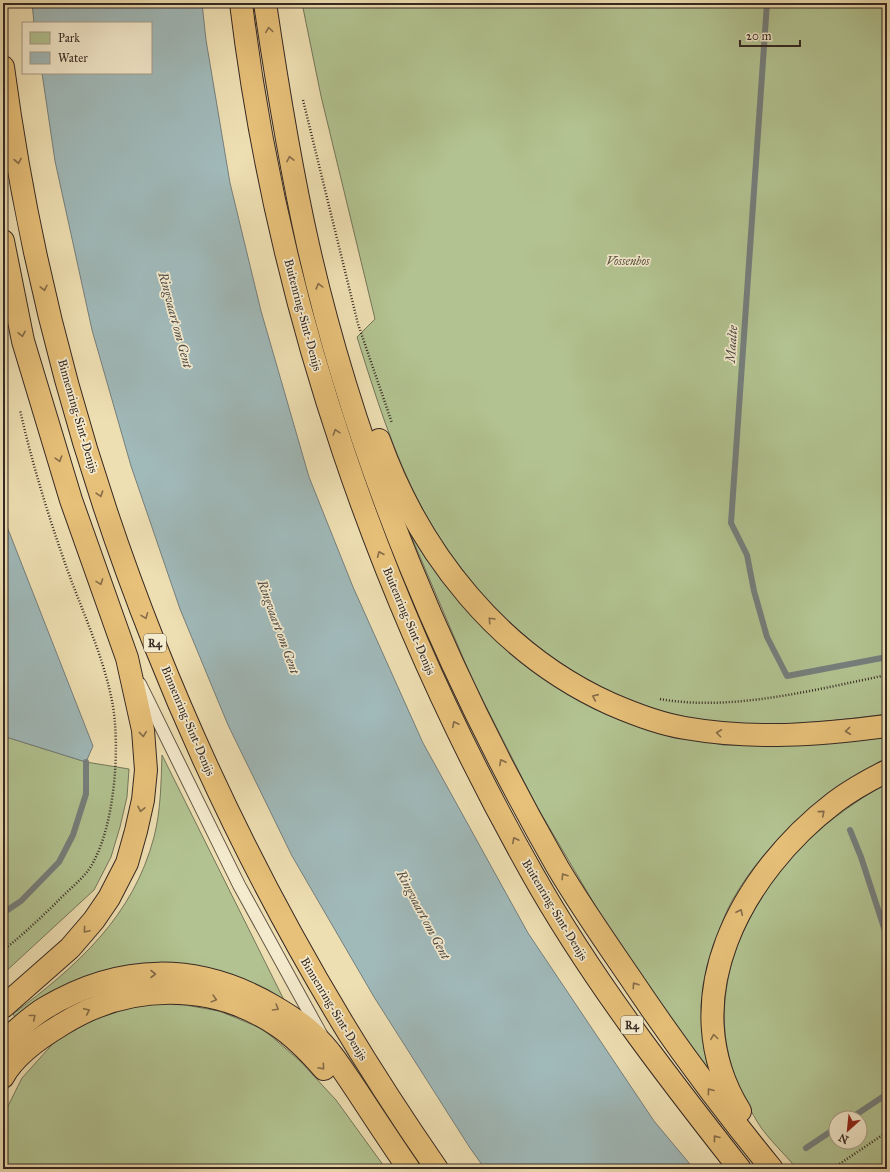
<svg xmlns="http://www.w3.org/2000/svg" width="890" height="1172" viewBox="0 0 890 1172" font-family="'IM FELL Great Primer',serif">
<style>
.green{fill:#b2c391;stroke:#74765a;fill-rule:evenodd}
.water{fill:#a0b9b9;stroke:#757f7d}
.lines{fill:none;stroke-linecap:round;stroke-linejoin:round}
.stream{stroke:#757f7d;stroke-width:6}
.service-casing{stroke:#635646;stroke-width:14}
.trunk-casing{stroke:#352822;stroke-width:24}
.path{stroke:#352822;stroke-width:2.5;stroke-dasharray:1 2;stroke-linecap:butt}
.service{stroke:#f4eacd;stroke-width:12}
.trunk{stroke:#e7c079;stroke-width:22}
.oneway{stroke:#856c49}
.labels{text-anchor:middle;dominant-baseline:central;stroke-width:3.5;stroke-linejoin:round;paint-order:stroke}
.shield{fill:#f4eacd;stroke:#6e6255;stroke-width:1}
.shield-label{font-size:11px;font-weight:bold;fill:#352822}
.park-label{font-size:12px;font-style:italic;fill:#544f3e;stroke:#f4eacd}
.street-label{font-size:12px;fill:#352822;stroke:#f4eacd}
.water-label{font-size:13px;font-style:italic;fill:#504c48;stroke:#f4eacd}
</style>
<rect width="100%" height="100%" fill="#eedfb2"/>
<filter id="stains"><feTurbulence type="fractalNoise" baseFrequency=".005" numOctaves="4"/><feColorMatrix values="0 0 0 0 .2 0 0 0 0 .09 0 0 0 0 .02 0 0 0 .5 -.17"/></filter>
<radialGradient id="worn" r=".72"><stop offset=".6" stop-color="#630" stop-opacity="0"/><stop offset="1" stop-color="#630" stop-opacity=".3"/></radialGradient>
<g class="green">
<path d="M302 3H887V714C820 723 752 730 686 717 572 694 474 606 421 506 393 453 375 394 357 337L375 319 321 96Z"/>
<path d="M406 524 493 637 542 677 587 702 651 729 723 745H800L887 735V759C825 791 768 838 733 899 720 922 713 949 708 974 704 995 701 1018 704 1040 706 1053 712 1067 716 1080L671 1020 599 912 536 805 473 681Z"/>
<path d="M3 736 86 762 129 769 127 797 120 827 111 857 94 890 3 974Z"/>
<path d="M162 755 284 1000 251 982 211 969 170 964 17 1020 13 1014C77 966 133 917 154 837 161 810 161 782 162 755Z"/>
<path d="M887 782V1169H797C785 1154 768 1139 758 1123 746 1103 734 1079 729 1056 710 978 751 894 807 841 831 818 859 800 887 782ZM836 1118H860V1142H836Z"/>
<path d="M174 1003 219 1011 263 1029 300 1061 336 1100 386 1169H3V1116L22 1078 58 1038 98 1017 137 1006Z"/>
</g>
<g class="water">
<path d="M32 3H202L206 40 230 183 261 311 309 477 353 587 423 743 528 933 654 1121 694 1169H485L470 1148 374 997 292 856 228 725 180 609 131 466 92 330 55 161 42 73H151V23H34Z"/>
<path d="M3 454 7 455 6 524 93 746 86 762 3 736Z"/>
</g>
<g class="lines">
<g class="stream">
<path d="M767 3 731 523 747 555 754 591 767 637 787 676 887 657"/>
<path d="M850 830 861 857 887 937"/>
<path d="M3 913 21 901 59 862 73 835 86 794V762"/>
<path d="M851 1118 887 1094"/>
<path d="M806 1148 836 1128"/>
</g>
<g class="service-casing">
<path id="service" d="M140 684 239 885 321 1034"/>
</g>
<g class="trunk-casing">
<g id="trunk">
<path d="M241 3C278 309 381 605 532 873 591 978 666 1075 740 1169"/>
<path d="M265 3C277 84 290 165 308 245 357 462 448 676 558 868 580 905 605 941 629 976 674 1043 721 1107 772 1169"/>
<path d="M3 67C55 462 210 842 437 1169"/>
<path d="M3 241 23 341 71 500 127 658 143 730 146 770 143 800 136 831 127 863 109 898 94 920 70 948 3 1007"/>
<path d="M379 440C420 554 500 654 611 704 634 714 660 724 685 728 754 740 817 735 887 726"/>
<path d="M3 1042C16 1031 30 1017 45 1008 120 963 198 962 273 1006 287 1014 301 1023 313 1034 331 1050 344 1072 357 1091 374 1117 391 1143 409 1169"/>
<path d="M3 1077C14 1056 41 1037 61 1025 127 983 212 981 278 1026 296 1038 310 1053 324 1069"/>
<path d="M740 1111C671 1000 742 873 835 802 851 790 869 780 887 771"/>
</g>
</g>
<g class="path">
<path d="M303 100 358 324 392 423"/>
<path d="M660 699C732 712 817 689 887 675"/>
<path d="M3 950C22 936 38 920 55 904 65 893 78 883 87 872 115 835 121 745 112 701 103 655 82 611 66 566 48 515 32 463 20 410"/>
<path d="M832 1169 887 1132"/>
</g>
<use href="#service" class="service"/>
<use href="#trunk" class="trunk"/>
</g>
<defs><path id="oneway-chevron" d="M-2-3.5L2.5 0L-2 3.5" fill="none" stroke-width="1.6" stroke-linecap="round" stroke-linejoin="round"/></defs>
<g class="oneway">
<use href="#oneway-chevron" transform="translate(269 30) rotate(-98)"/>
<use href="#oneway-chevron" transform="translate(290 159) rotate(-102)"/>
<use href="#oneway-chevron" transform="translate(18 161) rotate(80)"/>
<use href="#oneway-chevron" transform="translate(319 286) rotate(-105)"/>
<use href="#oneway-chevron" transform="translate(44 288) rotate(77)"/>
<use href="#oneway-chevron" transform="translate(22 334) rotate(78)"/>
<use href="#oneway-chevron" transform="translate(336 432) rotate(-107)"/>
<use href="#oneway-chevron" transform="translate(59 459) rotate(73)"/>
<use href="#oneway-chevron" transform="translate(100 494) rotate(72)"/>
<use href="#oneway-chevron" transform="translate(380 554) rotate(-113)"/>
<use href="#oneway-chevron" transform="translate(100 582) rotate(70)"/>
<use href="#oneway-chevron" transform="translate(145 616) rotate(69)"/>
<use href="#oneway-chevron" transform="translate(491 620) rotate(-133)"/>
<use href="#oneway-chevron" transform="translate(595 697) rotate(-156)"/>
<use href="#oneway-chevron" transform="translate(455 724) rotate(-117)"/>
<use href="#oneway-chevron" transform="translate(848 731) rotate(174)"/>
<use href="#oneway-chevron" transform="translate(719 733) rotate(-173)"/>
<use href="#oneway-chevron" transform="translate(143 734) rotate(84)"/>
<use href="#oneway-chevron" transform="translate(502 762) rotate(-117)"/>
<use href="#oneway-chevron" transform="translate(141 809) rotate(102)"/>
<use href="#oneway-chevron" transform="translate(822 813) rotate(-41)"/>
<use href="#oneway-chevron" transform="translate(515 840) rotate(-117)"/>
<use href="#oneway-chevron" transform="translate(564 876) rotate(-123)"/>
<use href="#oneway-chevron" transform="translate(740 912) rotate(-65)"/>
<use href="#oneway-chevron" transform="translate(86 930) rotate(130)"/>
<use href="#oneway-chevron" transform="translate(153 974)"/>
<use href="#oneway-chevron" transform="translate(635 985) rotate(-124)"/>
<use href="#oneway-chevron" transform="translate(214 999) rotate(15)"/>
<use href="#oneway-chevron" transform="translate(276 1008) rotate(31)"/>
<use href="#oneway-chevron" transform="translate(87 1011) rotate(-25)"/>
<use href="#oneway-chevron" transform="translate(33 1017) rotate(-39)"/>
<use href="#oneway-chevron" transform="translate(714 1037) rotate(-98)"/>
<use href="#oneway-chevron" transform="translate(322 1067) rotate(49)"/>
<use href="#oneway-chevron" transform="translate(710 1091) rotate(-127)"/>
<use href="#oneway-chevron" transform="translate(716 1138) rotate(-128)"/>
</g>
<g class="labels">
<g class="shield">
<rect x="144" y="634" width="22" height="18" rx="3"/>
<rect x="621" y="1016" width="22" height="18" rx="3"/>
</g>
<g class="shield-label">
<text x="155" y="643">R4</text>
<text x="632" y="1025">R4</text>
</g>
<g class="park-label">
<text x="628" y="261">Vossenbos</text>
</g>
<g class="street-label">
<text transform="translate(303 315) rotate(75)">Buitenring-Sint-Denijs</text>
<text transform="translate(78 416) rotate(74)">Binnenring-Sint-Denijs</text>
<text transform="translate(409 621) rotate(67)">Buitenring-Sint-Denijs</text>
<text transform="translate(188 721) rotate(67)">Binnenring-Sint-Denijs</text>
<text transform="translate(555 910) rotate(59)">Buitenring-Sint-Denijs</text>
<text transform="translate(334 1009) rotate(59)">Binnenring-Sint-Denijs</text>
</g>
<g class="water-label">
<text transform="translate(175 320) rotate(75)">Ringvaart om Gent</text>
<text transform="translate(732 344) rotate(-86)">Maalte</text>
<text transform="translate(278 627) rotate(70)">Ringvaart om Gent</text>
<text transform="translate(423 915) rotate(62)">Ringvaart om Gent</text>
</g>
</g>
<rect width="890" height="1172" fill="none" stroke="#eedfb2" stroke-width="16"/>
<rect x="4" y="4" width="882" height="1164" fill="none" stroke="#352822" stroke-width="2"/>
<rect x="8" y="8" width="874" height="1156" fill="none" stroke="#352822"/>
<rect x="22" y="22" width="130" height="52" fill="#f4eacd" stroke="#a89c89"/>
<rect x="30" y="32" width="20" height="12" fill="#b2c391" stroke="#a89c89"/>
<text x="58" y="42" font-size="12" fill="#352822">Park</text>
<rect x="30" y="52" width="20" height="12" fill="#a0b9b9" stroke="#a89c89"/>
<text x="58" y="62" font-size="12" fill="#352822">Water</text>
<g transform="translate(848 1130) rotate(207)"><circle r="19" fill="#f4eacd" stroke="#a89c89"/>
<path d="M0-3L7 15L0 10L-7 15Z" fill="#8f2418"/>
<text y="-6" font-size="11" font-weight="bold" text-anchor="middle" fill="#352822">N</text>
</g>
<path d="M740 40v6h60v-6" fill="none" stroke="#352822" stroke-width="2"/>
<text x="746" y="40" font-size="12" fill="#352822" stroke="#f4eacd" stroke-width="3" paint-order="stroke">20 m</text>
<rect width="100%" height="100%" filter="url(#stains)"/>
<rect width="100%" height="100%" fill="url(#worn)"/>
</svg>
